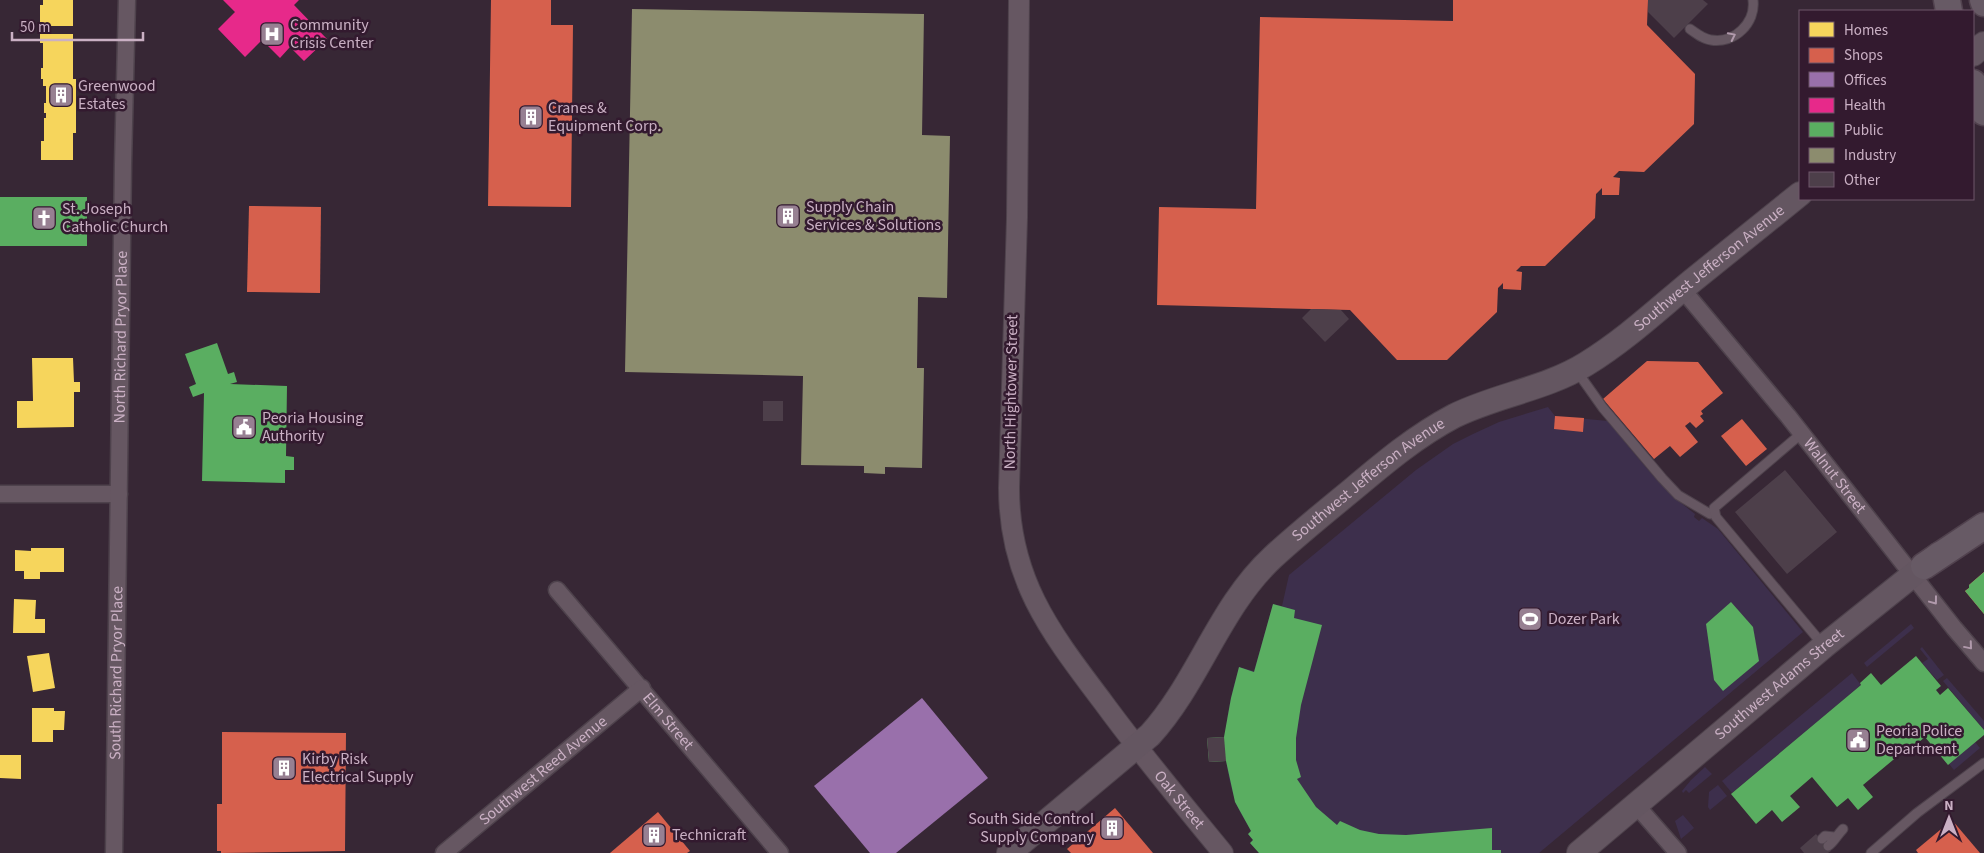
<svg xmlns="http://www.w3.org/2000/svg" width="1984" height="853" viewBox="0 0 1984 853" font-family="'Source Sans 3',sans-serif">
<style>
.green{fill:#3d2f4c}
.homes{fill:#f6d55c}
.shops{fill:#d6604d}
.offices{fill:#9970ab}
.health{fill:#e7298a}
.public{fill:#5aae61}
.industry{fill:#8c8c6e}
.building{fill:#4d3f4a}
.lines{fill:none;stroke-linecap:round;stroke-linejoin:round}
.service-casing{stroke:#4e424c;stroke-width:11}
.minor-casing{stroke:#4e424c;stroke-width:19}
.tertiary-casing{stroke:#4e424c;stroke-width:22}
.secondary-casing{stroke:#4e424c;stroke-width:26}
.primary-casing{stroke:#51424e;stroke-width:29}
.service{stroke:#665762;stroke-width:9}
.minor{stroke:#665762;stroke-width:16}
.tertiary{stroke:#665762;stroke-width:20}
.secondary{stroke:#645661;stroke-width:24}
.primary{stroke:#675a65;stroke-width:26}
.oneway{stroke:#b19aac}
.labels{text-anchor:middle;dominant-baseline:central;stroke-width:5;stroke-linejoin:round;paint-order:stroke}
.poi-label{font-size:16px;fill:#cab0c4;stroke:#331a2f;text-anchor:start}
.street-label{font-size:16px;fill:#cab0c4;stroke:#331a2f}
</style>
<rect width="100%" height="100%" fill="#372735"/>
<g class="green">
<path d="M1548 407 1555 416 1608 421C1635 454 1660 488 1695 514L1694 517 1699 521 1702 518 1718 529 1803 632 1539 853H1259L1250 843 1253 840 1248 834 1251 831C1246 821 1238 811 1235 800 1219 751 1225 716 1239 667L1254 671 1273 604 1282 606 1289 575 1416 470 1453 444 1473 434 1499 422Z"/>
<path d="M1911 624 1914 628 1867 667 1864 663Z"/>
<path d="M1922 647 1944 675 1937 680 1922 663 1928 659 1920 649Z"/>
<path d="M1852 673 1861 685 1732 793 1722 781Z"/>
<path d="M1947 678 1984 721V730L1943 681Z"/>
<path d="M1975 742 1980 748 1954 770 1949 764Z"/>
<path d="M1705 767 1712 774 1689 793 1686 790 1683 793 1682 791 1691 780Z"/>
<path d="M1718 785 1727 796 1710 810 1708 807 1709 792Z"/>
<path d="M1683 815 1694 828 1681 839 1675 821Z"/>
</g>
<g class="homes">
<path d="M43 0H73V26H40V5H43Z"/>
<path d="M40 34H73V79H76V133H73V160H41V141H44V118H46V113H44V103H46V86H43V79H41V68H43V43H40Z"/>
<path d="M32 358H73L74 382H80V392H74V427L17 428V401H33Z"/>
<path d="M31 548H64V572H40V579H24V571H15V550L31 551Z"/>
<path d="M14 599 36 600 35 619H45V633H13Z"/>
<path d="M49 653 55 688 33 692 27 656Z"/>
<path d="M32 708H54V711H65L64 730H53V742H32Z"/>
<path d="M0 755H21V779L0 778Z"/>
</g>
<g class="shops">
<path d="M491 0H551V25H573L571 207 488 206Z"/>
<path d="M1453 0H1648L1647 25 1695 74 1694 124 1644 172 1619 171 1613 177 1620 178 1619 195H1602V188L1596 194 1595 218 1545 266H1521L1516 271 1522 272 1521 290 1503 289V283L1498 288 1497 312 1447 360H1397L1350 310 1157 305 1159 207 1256 209 1260 17 1453 21Z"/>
<path d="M249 206 321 207 320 293 247 292Z"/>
<path d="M1647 361 1698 362 1723 393 1701 411 1703 414 1700 416 1704 421 1696 428 1690 422 1685 426 1698 442 1680 457 1670 446 1654 459 1603 399Z"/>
<path d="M1555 416 1584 418 1583 432 1554 429Z"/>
<path d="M1742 419 1767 449 1746 466 1721 436Z"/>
<path d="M1984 572V614L1965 591 1969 588V585Z"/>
<path d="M222 732 346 733 345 851 221 853V851H217V804H222Z"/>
<path d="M1115 808 1153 853H1071L1067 849Z"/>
<path d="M658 812 690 851 687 853H610Z"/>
<path d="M1952 820 1980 853H1918L1916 850Z"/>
</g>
<path class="offices" d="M922 698 988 778 896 853H870L814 786Z"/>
<path class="health" d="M223 0H299L294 5 327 39 304 61 290 47 280 58 262 40 245 57 218 29 235 12Z"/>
<g class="public">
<rect x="0" y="197" width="87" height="49"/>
<path d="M217 343 228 374 234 372 237 382 230 384 287 386 286 456 294 457V470H285V483L202 481 204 393 193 397 189 387 196 384 185 354Z"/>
<path d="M1984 572V614L1965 591 1969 588V585Z"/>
<path d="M1731 602 1753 627 1759 661 1723 691 1714 680 1706 624Z"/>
<path d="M1273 604 1295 610 1294 618 1322 625 1301 705 1296 738V760L1301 777 1297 779 1316 807 1337 825 1340 821 1360 830 1379 834 1406 835 1492 828V850H1501V853H1259L1250 843 1253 840 1248 834 1251 831 1235 802 1226 761 1209 762 1207 738 1224 737 1231 698 1239 667 1254 672Z"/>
<path d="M1916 656 1941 686 1936 690 1940 695 1948 688 1984 730V735L1948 765 1925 737 1913 747 1911 745 1863 785 1873 797 1858 810 1848 798 1837 807 1812 777 1790 796 1800 807 1782 822 1772 810 1756 824 1731 794 1861 685 1860 683 1871 673 1881 685Z"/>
</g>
<path class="industry" d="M632 9 924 14 922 135 950 136 947 298 918 297 917 368H924L922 468 885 467V474L864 473V466L801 465 803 376 625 372Z"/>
<g class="building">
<path d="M1648 0H1703L1708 4 1674 38 1648 12Z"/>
<path d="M1311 309 1341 310 1349 319 1325 342 1302 318Z"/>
<rect x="763" y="401" width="20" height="20"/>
<path d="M1785 470 1837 532 1787 574 1735 512Z"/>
<path d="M1224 737 1226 761 1209 762 1207 738Z"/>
<path d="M1816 834 1831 851 1828 853H1804L1800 848Z"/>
</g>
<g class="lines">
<g class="service-casing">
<g id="service">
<path d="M1690 29C1697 34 1703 39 1711 40 1734 44 1756 23 1753 0"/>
<path d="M1576 370 1603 408 1662 478 1678 495 1710 514 1714 512"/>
<path d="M1802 433 1714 508 1716 517 1824 646"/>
<path d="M1822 839 1825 836 1834 837"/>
<path d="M1828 846C1834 842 1837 835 1843 829"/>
<path d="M1871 853 1917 813 1984 763"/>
</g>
</g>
<g class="minor-casing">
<g id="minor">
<path id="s1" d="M1683 290 1788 416 1954 628 1984 663"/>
<path d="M0 494H119"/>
<path id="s2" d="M557 590 780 853"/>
<path d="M1636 805 1678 853"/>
<path id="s3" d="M114 853 123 164 127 0"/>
<path id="s4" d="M444 853 642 688"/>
</g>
</g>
<g class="tertiary-casing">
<g id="tertiary">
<path id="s5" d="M1019 0 1017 218 1009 488C1009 580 1051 633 1103 702 1141 754 1182 803 1223 853"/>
</g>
</g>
<g class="secondary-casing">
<g id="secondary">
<path d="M1973 54 1984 44"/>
<path id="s6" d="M1009 853 1150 735C1199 681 1219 607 1273 557 1298 534 1325 512 1352 490 1384 463 1416 436 1454 416 1496 395 1546 389 1586 364 1625 340 1657 310 1692 281 1728 252 1764 223 1800 194"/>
<path id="s7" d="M1579 853 1824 646 1939 554"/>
</g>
</g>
<g class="primary-casing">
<g id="primary">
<path d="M1947 0 1949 11"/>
<path d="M1983 0 1984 3"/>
<path d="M1973 83 1984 112"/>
<path d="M1924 566 1984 526"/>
</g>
</g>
<use href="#service" class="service"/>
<use href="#minor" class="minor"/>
<use href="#tertiary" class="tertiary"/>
<use href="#secondary" class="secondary"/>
<use href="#primary" class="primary"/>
</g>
<defs><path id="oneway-chevron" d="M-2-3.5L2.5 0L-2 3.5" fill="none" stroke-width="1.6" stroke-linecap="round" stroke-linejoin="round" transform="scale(1.25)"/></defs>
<g class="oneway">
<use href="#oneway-chevron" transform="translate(1732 36) rotate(-26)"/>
<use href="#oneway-chevron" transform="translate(1934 601) rotate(53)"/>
<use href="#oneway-chevron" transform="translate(1969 646) rotate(50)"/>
</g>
<defs>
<g id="hospital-square" transform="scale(1.25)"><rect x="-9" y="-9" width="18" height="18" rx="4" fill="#978092" stroke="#331a2f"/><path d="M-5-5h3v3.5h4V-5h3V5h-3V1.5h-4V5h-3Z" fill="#fff"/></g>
<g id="building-square" transform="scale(1.25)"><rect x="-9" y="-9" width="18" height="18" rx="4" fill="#978092" stroke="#331a2f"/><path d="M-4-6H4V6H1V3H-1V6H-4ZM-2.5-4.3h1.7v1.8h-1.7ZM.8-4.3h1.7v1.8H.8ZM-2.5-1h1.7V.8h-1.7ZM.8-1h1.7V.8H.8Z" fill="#fff"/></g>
<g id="church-square" transform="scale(1.25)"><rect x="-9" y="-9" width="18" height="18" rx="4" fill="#978092" stroke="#331a2f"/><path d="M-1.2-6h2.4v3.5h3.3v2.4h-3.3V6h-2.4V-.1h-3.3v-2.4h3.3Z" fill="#fff"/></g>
<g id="civic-square" transform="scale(1.25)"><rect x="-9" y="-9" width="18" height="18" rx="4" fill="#978092" stroke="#331a2f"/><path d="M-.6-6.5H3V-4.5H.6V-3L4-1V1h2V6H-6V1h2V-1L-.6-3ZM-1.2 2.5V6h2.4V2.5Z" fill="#fff"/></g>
<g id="stadium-square" transform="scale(1.25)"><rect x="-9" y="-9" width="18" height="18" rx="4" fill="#978092" stroke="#331a2f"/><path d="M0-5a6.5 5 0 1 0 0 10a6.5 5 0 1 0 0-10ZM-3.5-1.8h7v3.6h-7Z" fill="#fff"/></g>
</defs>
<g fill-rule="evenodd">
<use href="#hospital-square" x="272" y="34"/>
<use href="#building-square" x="61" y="95"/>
<use href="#building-square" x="531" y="117"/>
<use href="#building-square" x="788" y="216"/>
<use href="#church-square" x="44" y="218"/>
<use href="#civic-square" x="244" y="427"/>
<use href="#stadium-square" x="1530" y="619"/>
<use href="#civic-square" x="1858" y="740"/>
<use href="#building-square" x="284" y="768"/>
<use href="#building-square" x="1112" y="828"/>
<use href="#building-square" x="654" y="835"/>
</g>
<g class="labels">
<g class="poi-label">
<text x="290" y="25">Community<tspan x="290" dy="18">Crisis Center</tspan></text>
<text x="78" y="86">Greenwood<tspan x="78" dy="18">Estates</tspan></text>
<text x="548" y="108">Cranes &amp;<tspan x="548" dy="18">Equipment Corp.</tspan></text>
<text x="806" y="207">Supply Chain<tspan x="806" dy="18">Services &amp; Solutions</tspan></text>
<text x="62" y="209">St. Joseph<tspan x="62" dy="18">Catholic Church</tspan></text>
<text x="262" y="418">Peoria Housing<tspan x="262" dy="18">Authority</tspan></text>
<text x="1548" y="619">Dozer Park</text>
<text x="1876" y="731">Peoria Police<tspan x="1876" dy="18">Department</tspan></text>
<text x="302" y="759">Kirby Risk<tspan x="302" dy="18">Electrical Supply</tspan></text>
<text x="1094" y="819" text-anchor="end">South Side Control<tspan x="1094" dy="18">Supply Company</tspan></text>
<text x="672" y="835">Technicraft</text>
</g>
<g class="street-label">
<text stroke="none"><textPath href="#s6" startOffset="929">Southwest Jefferson Avenue</textPath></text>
<text stroke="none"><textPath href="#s3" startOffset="516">North Richard Pryor Place</textPath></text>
<text transform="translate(1011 392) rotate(-89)">North Hightower Street</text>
<text stroke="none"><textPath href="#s1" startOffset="240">Walnut Street</textPath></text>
<text stroke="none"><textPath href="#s6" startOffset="524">Southwest Jefferson Avenue</textPath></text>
<text stroke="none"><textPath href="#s3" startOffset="180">South Richard Pryor Place</textPath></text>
<text stroke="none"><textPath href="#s7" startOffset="262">Southwest Adams Street</textPath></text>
<text stroke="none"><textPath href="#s2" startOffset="172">Elm Street</textPath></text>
<text stroke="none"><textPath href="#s4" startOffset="129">Southwest Reed Avenue</textPath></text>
<text stroke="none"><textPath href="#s5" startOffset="851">Oak Street</textPath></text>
</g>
</g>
<rect x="1799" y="10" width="175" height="190" fill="#331a2f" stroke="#6f566b"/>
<rect x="1809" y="22" width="25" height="15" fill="#f6d55c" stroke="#6f566b"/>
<text x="1844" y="35" font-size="15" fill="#cab0c4">Homes</text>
<rect x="1809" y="48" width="25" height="15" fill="#d6604d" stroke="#6f566b"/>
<text x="1844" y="60" font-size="15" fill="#cab0c4">Shops</text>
<rect x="1809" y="72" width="25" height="15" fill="#9970ab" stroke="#6f566b"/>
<text x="1844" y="85" font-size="15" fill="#cab0c4">Offices</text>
<rect x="1809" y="98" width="25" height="15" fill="#e7298a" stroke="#6f566b"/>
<text x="1844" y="110" font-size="15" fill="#cab0c4">Health</text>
<rect x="1809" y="122" width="25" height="15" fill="#5aae61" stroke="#6f566b"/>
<text x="1844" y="135" font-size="15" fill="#cab0c4">Public</text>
<rect x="1809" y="148" width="25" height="15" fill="#8c8c6e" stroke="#6f566b"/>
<text x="1844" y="160" font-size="15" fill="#cab0c4">Industry</text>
<rect x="1809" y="172" width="25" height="15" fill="#4d3f4a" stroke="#6f566b"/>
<text x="1844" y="185" font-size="15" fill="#cab0c4">Other</text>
<g transform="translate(1949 818)" stroke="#331a2f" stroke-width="4" paint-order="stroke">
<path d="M0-4L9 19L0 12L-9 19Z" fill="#cab0c4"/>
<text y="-8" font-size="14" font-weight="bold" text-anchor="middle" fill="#cab0c4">N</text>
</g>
<path d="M12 32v8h131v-8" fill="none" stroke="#cab0c4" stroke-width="2.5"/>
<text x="20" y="32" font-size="15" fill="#cab0c4" stroke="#331a2f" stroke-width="4" paint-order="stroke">50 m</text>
</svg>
